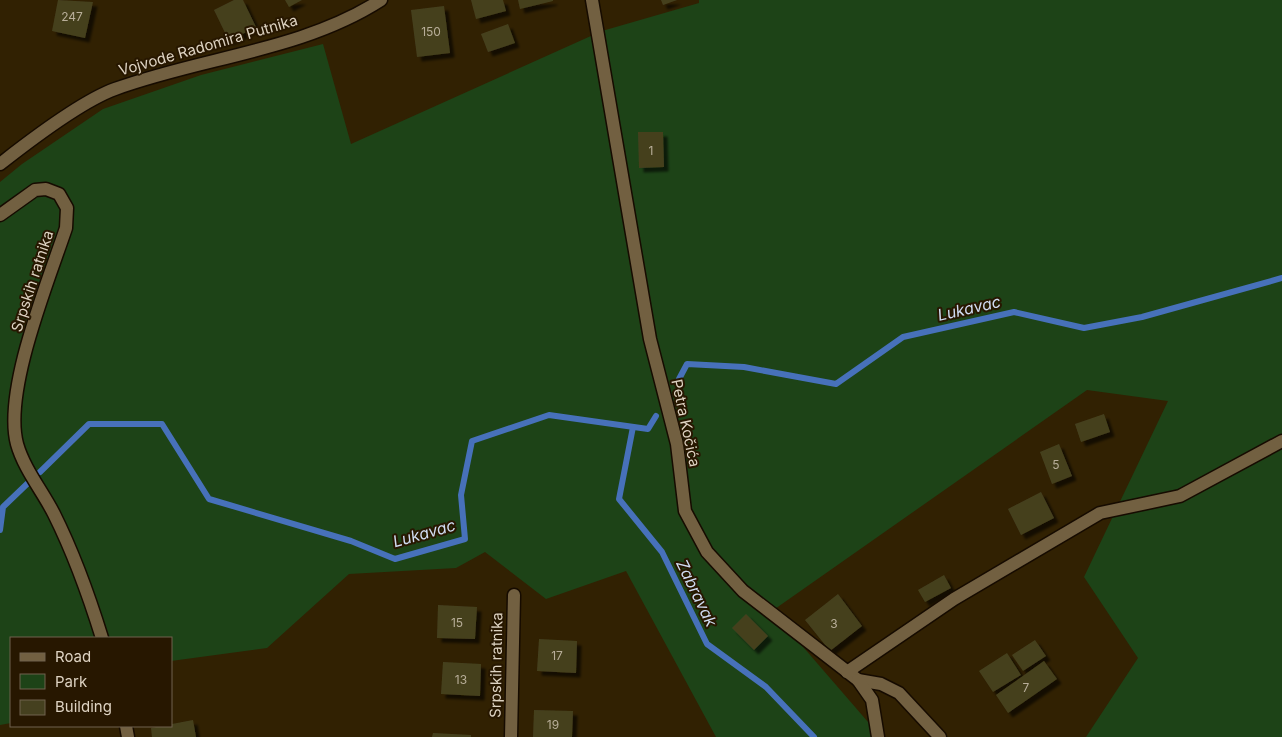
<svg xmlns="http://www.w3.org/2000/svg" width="1282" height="737" viewBox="0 0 1282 737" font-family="Inter,sans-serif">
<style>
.green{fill:#1d4317}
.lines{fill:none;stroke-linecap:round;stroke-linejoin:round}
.stream{stroke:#4771ba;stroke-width:6}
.building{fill:#45401f;filter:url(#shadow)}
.minor-casing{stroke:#160b00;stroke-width:15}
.secondary-casing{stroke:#160b00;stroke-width:15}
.minor{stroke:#726041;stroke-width:12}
.secondary{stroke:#726041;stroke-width:12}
.labels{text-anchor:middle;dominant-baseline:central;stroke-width:4;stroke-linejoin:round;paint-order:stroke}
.number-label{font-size:12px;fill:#b8ae99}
.street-label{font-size:15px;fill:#ded3c2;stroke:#271700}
.water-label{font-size:16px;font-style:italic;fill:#d0dcf1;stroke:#271700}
</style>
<defs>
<filter id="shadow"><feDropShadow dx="4.5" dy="4.5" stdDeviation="1" flood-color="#0009"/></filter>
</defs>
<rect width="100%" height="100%" fill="#312102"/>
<path class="green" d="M699 0H1282V737H1086L1138 658 1084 577 1168 401 1087 390 772 611 881 737H716L626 571 546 599 485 552 456 568 349 574 267 648 171 661V638H11V723L0 725V182L22 164 103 109 201 75 323 44 351 144 602 31 699 3Z"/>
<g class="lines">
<g class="stream">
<path d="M679 379 687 364 744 367 836 384 903 337 1014 312 1084 328 1142 317 1282 278"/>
<path d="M633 427 619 499 662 552 707 644 766 687 814 737"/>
<path d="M40 472 89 424H162L209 499 351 541 395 559 465 539 461 495 472 441 549 415 648 429 656 416"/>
<path d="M0 530 3 507 28 483"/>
</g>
</g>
<g class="building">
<path d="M58 0 93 2 85 38 52 31Z"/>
<path d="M234 0H243L256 27 229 41 214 10Z"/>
<path d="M285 0H302L289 7Z"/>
<path d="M471 0H503L506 11 476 19Z"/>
<path d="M518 0H553V1L520 9Z"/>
<path d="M661 0H677L663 5Z"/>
<path d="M444 6 450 53 417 57 411 10Z"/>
<path d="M508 24 515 43 488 52 481 34Z"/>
<path d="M638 132H663L664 167 639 168Z"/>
<path d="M1104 414 1110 432 1081 442 1075 424Z"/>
<path d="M1059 444 1072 476 1052 484 1040 452Z"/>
<path d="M1041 492 1054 518 1021 535 1008 509Z"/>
<path d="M944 575 951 588 925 602 918 590Z"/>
<path d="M838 594 862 626 830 651 805 620Z"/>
<path d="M438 605 477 607 475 639 437 638Z"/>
<path d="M746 614 768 636 754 650 732 628Z"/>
<path d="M539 639 577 641 576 673 537 671Z"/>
<path d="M1035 640 1046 656 1023 671 1012 655Z"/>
<path d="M1007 653 1021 675 993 692 979 671Z"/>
<path d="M1044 661 1057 679 1008 713 996 695Z"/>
<path d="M443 662 481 664 480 696 441 694Z"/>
<path d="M534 710 573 711 572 737H533Z"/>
<path d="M193 720 196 737H152L151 728Z"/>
<path d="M433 733 471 735V737H432Z"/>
</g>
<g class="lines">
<g class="minor-casing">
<g id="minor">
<path d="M592 0 650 339 677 444 685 511 707 552 743 591 858 680 881 684 899 693 940 737"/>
<path d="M0 215 35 190 46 189 59 194 67 208 66 228C48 282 3 391 17 444 24 469 43 492 54 514 74 554 89 596 102 638"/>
<path d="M847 672 954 599 1100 513 1180 496 1282 441"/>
<path d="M858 680 872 700 878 737"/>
<path d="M126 726 128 737"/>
<path d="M511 737 514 595"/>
</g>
</g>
<g class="secondary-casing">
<path id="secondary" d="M0 164C28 142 82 101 115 89 202 57 302 51 381 0"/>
</g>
<use href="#minor" class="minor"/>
<use href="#secondary" class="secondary"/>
</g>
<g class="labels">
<g class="number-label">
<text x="72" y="16">247</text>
<text x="431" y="31">150</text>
<text x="651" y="150">1</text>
<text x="1056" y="464">5</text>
<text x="457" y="622">15</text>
<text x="834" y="623">3</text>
<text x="557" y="655">17</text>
<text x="461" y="679">13</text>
<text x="1026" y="687">7</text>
<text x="553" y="724">19</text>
</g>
<g class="street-label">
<text transform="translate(208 45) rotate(-16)">Vojvode Radomira Putnika</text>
<text transform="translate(32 281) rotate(-72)">Srpskih ratnika</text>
<text transform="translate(686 423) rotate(78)">Petra Kočića</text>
<text transform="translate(496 665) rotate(-89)">Srpskih ratnika</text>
</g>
<g class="water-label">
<text transform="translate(969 308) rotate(-13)">Lukavac</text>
<text transform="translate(424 533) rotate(-16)">Lukavac</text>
<text transform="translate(697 593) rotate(64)">Zabravak</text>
</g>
</g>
<rect x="10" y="637" width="162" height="90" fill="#271700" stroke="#70624e"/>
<rect x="20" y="653" width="25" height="8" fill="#726041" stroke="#70624e"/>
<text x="55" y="662" font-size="15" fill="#ded3c2">Road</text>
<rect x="20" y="674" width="25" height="15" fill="#1d4317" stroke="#70624e"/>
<text x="55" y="687" font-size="15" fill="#ded3c2">Park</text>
<rect x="20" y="700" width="25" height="15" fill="#45401f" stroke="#70624e"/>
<text x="55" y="712" font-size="15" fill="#ded3c2">Building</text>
</svg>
